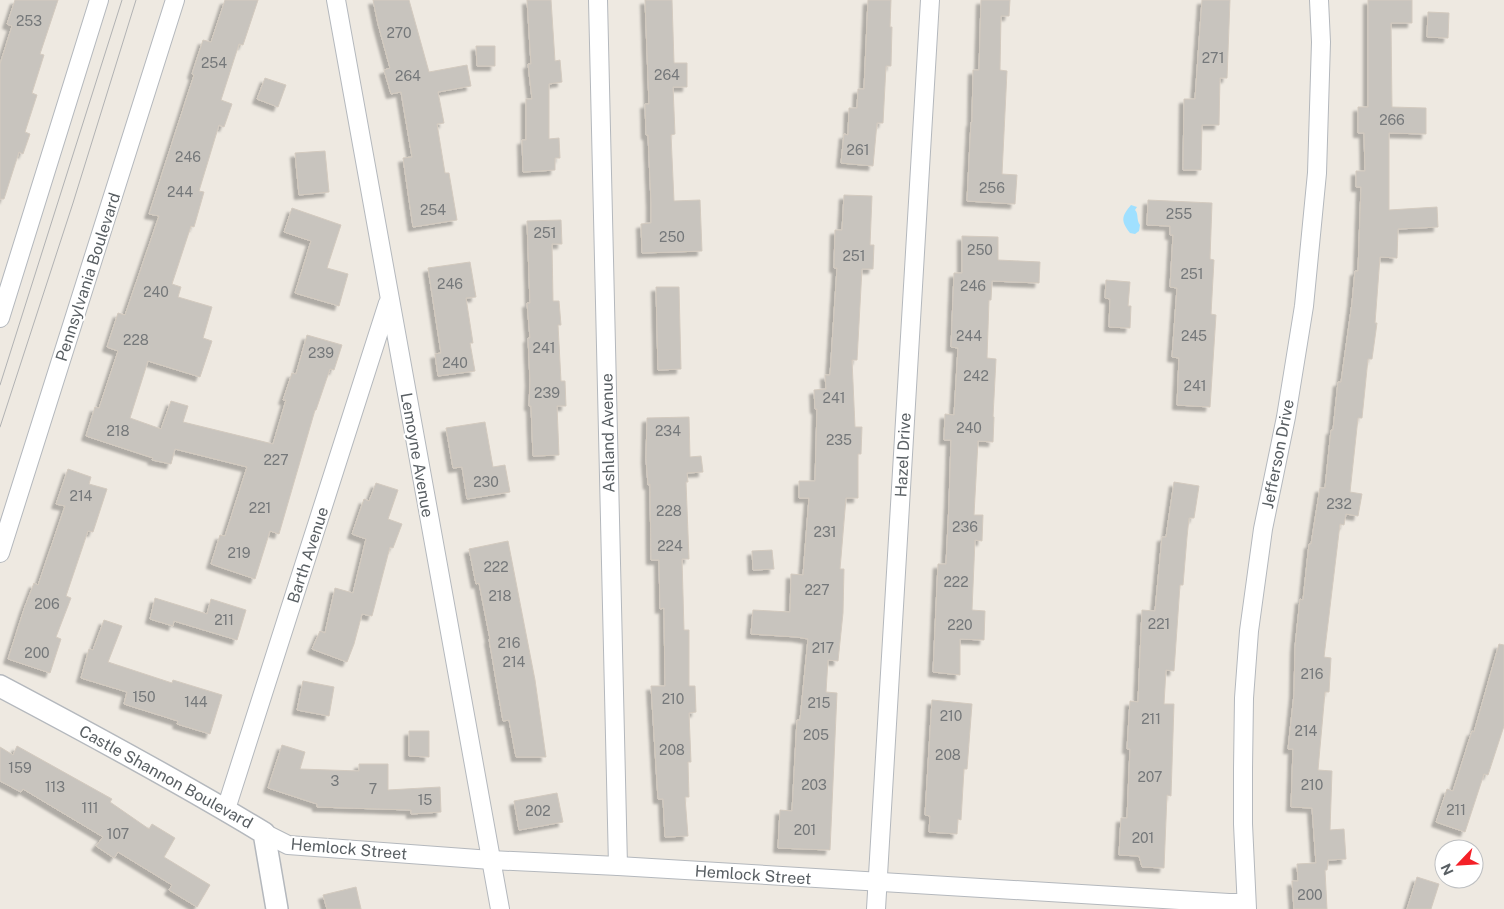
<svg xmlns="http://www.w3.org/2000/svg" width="1504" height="909" viewBox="0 0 1504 909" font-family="'Public Sans',sans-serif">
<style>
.water{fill:#a0e0ff}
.building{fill:#c8c4be;stroke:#d3cabf;filter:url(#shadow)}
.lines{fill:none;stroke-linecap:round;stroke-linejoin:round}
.minor-casing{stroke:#b4b8bd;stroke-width:20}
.tertiary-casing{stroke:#b4b8bd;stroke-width:24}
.minor{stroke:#fff;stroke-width:18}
.tertiary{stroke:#fff;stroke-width:21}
.tram{stroke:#b1b2b3;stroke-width:1}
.labels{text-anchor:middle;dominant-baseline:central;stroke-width:4;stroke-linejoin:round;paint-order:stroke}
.number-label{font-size:14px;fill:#75787a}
.street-label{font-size:16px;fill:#595f63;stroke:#fff}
</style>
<defs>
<filter id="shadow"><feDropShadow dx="-4.5" dy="4.5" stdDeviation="1" flood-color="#0004"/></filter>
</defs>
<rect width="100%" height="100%" fill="#eee9e1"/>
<path class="water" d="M1131 205 1137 207 1135 210C1139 214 1136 220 1140 225L1139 231 1135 234 1130 233C1120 220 1122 216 1131 205Z"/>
<g class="building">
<path d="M15 0H58L40 54 44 55 32 93 37 95 25 132 30 134 23 154 19 152 4 199H0V64L12 26 7 24Z"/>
<path d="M225 0H258L243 45 239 44 221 100 232 104 224 127 219 125 199 191 204 192 194 227 191 226 172 284 181 287 178 297 212 307 203 338 212 341 200 377 148 361 130 418 161 429 171 401 188 406 183 422 273 444 286 400H283L292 373 296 374 307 335 342 345 334 370 330 369 316 410H315L279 534 270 531 255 579 211 564 220 535 225 536 247 467 175 449 171 464 152 460 153 458 86 436 95 407 99 408 118 351 107 347 118 313 125 315 159 216 149 214 194 75 192 74 203 40 211 42Z"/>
<path d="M373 0H409L429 72 467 65 471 86 438 92 444 123 437 124 445 173H449L457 220 413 227 403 158 412 157 401 92 391 94 384 70 390 68 378 24Z"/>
<path d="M527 0H551L555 61 560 60 562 82 549 84V139L559 138 560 158H555V170L523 172 522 140H526V99H532L528 64H531Z"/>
<path d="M645 0H672L674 63H687V87H673L675 134 671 135 674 201 700 200 702 251 642 253 641 224 651 223V202L648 135H646L645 104H649Z"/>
<path d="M868 0H891L890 27H892L891 66H886L883 123H877L873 166 841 163 844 134 848 135 849 108H857L858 89H864Z"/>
<path d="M981 0H1010L1009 16H1001L1000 70 1007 71 1002 174 1017 175 1015 204 967 201 971 122H972L973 70H979Z"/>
<path d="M1202 0H1230L1227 78H1220L1219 125H1202L1201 170H1183L1184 99H1195Z"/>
<path d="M1368 0H1412V23H1391L1392 107 1426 108V134L1389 133V210L1437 207 1438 227 1398 229 1397 258 1380 257 1375 323H1377L1372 359H1368L1362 418H1358L1350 492 1362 494 1358 516 1346 514 1344 525 1340 524 1324 657 1331 658 1329 692H1325L1318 770 1332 771 1330 830 1344 829 1346 859 1328 860 1327 870H1325L1327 909H1294L1292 881H1298L1297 864 1316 863 1312 808 1291 807 1293 749H1288L1294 694 1295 647 1300 599 1303 600 1309 544H1311L1320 488H1325L1331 430H1333L1338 382H1341L1352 303 1355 271H1358L1361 187H1356V171H1365L1364 133H1358V107H1368Z"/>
<path d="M1428 12 1449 13 1448 38 1427 37Z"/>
<path d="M476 46H495V66H477Z"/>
<path d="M265 78 286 85 278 107 257 99Z"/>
<path d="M325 151 329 192 299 195 295 153Z"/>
<path d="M844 195 872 196 870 245H874L873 269H862L857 360H852L855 427H862L861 454H858V498H846L840 569H844L843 613 838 661 828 660 826 692 837 693 830 850 778 848 780 810 792 811 797 720H800L808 639 797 637 751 634 753 610 790 612 791 574 803 575 809 498H799V481H815L817 409H815L814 390 826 389 825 375H830L837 268H834L835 230H842Z"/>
<path d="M1148 200 1212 203 1210 259 1214 260 1211 314 1216 315 1210 407 1177 405 1179 358 1172 357 1177 288 1170 287 1173 235H1170V226L1147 225Z"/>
<path d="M292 208 341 225 327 268 348 274 339 306 295 293 311 241 284 232Z"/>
<path d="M561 220 562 244H552L553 301H559L561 325H558L561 381H565L566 406H557L559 455 533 456 531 406H529L530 381 528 338H530L527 303H530L527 221Z"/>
<path d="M962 236 998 237V260L1040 262 1039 283 992 281 991 300H989L987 358 996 359 993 417H994L993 442 978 441 974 515H983L982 541 975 540 972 610 985 611 984 640 960 639V675L933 672 938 564H946L949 504 951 440H944L945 414 954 415 958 348 951 347 954 273H962Z"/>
<path d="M470 262 476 297 466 298 473 343H470L475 371 438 376 435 354 441 353 428 268Z"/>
<path d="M1106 280 1130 282 1128 306H1131L1130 328 1109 327 1110 299 1105 298Z"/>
<path d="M656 287H679L681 369 658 370Z"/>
<path d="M689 417 690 457 701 456 703 472 687 473 688 482H686L689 559H682L684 630H689V686H695L696 712 689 713 691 762H688L689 797H685L688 836 665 837 663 799H658L651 686H665L664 608 660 609 659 560H651L650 484 648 485 646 459 647 418Z"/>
<path d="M485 422 493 467 505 465 510 492 467 499 462 467 453 468 446 428Z"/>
<path d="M68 469 91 477 89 484 107 489 93 532 88 531 66 596 71 598 56 637 61 639 50 673 8 659 24 609 34 583 38 585 65 506 56 504Z"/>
<path d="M1174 482 1199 486 1194 518H1189L1187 537 1183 585H1180L1174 671 1166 670 1164 704H1174L1171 796 1167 795 1164 868 1142 867 1139 856 1119 855 1121 818H1127L1130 749H1127L1130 701 1138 702 1142 610 1155 611 1162 537H1166Z"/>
<path d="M376 483 398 490 388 519 402 524 393 548 390 547 372 616 362 614 354 644 347 662 312 649 320 631 325 633 335 588 353 593 366 539 352 534 364 499 369 501Z"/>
<path d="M508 541 535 680 546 757H516L509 720 503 721 489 639H490L479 583 476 584 469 549Z"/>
<path d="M772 550 774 569 753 570 752 551Z"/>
<path d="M155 598 207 614 211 599 246 610 237 640 174 621 173 626 150 619Z"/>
<path d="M104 620 122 626 108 662 172 683 173 680 222 695 210 734 177 724 178 721 124 704 127 692 81 678 89 649 93 650Z"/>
<path d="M1499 644 1504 645V726L1488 775 1484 774 1465 832 1436 822 1447 789 1453 791 1472 731 1474 732Z"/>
<path d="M303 681 334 687 329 716 297 710Z"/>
<path d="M932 700 972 704 967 769H964L961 820 958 819 957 834 929 832 930 816 925 815Z"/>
<path d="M409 731H429V757L409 756Z"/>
<path d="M282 745 305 752 300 769 359 771V764H388V790L440 787 441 812 411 814V810L317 807V804L268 788Z"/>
<path d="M17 746 112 799 110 802 149 829 152 824 175 838 164 857 210 885 197 907 169 890 172 885 118 852 114 858 96 846 103 837 23 789 21 792 0 781V747L13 755Z"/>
<path d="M557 793 563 822 519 830 514 801Z"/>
<path d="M1417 877 1439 884 1431 909H1407Z"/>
<path d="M356 887 361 909H327L323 895Z"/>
</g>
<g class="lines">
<g class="minor-casing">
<g id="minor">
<path d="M336 0 500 909"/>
<path d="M598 0 618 866"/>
<path d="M0 318 99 0"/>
<path d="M0 553 175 0"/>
<path d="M226 809 388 303"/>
<path d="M264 833 288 845 491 860 618 866 1229 903H1246"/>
<path d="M876 909 930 0"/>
<path d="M1247 909 1243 824V769L1244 698 1249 631 1263 529 1286 417 1304 306 1317 173 1321 42 1319 0"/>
</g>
</g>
<g class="tertiary-casing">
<path id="tertiary" d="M0 686C89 733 178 781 264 833L277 909"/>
</g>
<use href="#minor" class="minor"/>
<use href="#tertiary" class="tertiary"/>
<g class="tram">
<path d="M0 385 122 0"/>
<path d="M0 427 73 203 136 0"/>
</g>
</g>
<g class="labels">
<g class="number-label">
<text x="29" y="21">253</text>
<text x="399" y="33">270</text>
<text x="1213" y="58">271</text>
<text x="214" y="63">254</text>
<text x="667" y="75">264</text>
<text x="408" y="76">264</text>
<text x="1392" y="120">266</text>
<text x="858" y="150">261</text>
<text x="188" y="157">246</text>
<text x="992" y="188">256</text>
<text x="180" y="192">244</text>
<text x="433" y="210">254</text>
<text x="1179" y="214">255</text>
<text x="545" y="233">251</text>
<text x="672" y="237">250</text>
<text x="980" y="250">250</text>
<text x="854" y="256">251</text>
<text x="1192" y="274">251</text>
<text x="450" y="284">246</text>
<text x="973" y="286">246</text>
<text x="156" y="292">240</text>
<text x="969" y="336">244</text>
<text x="1194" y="336">245</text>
<text x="136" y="340">228</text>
<text x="544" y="348">241</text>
<text x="321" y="353">239</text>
<text x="455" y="363">240</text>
<text x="976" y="376">242</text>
<text x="1195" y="386">241</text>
<text x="547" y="393">239</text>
<text x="834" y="398">241</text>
<text x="969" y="428">240</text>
<text x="118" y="431">218</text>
<text x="668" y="431">234</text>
<text x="839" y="440">235</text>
<text x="276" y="460">227</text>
<text x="486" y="482">230</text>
<text x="81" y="496">214</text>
<text x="1339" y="504">232</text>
<text x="260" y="508">221</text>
<text x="669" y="511">228</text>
<text x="965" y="527">236</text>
<text x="825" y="532">231</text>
<text x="670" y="546">224</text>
<text x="239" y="553">219</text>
<text x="496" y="567">222</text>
<text x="956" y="582">222</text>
<text x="817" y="590">227</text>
<text x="500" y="596">218</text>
<text x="47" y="604">206</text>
<text x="224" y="620">211</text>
<text x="1159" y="624">221</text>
<text x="960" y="625">220</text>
<text x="509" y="643">216</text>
<text x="823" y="648">217</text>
<text x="37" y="653">200</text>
<text x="514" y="662">214</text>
<text x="1312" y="674">216</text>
<text x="144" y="697">150</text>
<text x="673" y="699">210</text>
<text x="196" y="702">144</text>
<text x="819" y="703">215</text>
<text x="951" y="716">210</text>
<text x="1151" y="719">211</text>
<text x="1306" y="731">214</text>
<text x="816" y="735">205</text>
<text x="672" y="750">208</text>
<text x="948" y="755">208</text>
<text x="20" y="768">159</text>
<text x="1150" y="777">207</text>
<text x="335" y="781">3</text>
<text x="814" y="785">203</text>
<text x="1312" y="785">210</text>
<text x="55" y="787">113</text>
<text x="373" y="789">7</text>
<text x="425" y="800">15</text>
<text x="90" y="808">111</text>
<text x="1456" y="810">211</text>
<text x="538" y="811">202</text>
<text x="805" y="830">201</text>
<text x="118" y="834">107</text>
<text x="1143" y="838">201</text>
<text x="1310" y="895">200</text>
</g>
<g class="street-label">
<text transform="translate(88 277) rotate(-72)">Pennsylvania Boulevard</text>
<text transform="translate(608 433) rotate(-91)">Ashland Avenue</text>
<text transform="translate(1278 454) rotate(-79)">Jefferson Drive</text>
<text transform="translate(417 455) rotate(80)">Lemoyne Avenue</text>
<text transform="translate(903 455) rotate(-87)">Hazel Drive</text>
<text transform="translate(308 555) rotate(-72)">Barth Avenue</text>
<text transform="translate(166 777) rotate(29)">Castle Shannon Boulevard</text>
<text transform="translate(349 849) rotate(5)">Hemlock Street</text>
<text transform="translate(753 875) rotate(4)">Hemlock Street</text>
</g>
</g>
<g transform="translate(1459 864) rotate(245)"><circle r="24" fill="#ffffff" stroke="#bdbfc1"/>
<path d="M0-4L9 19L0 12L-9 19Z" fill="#f42027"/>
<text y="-8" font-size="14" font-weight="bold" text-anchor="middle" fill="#595f63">N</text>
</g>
</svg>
